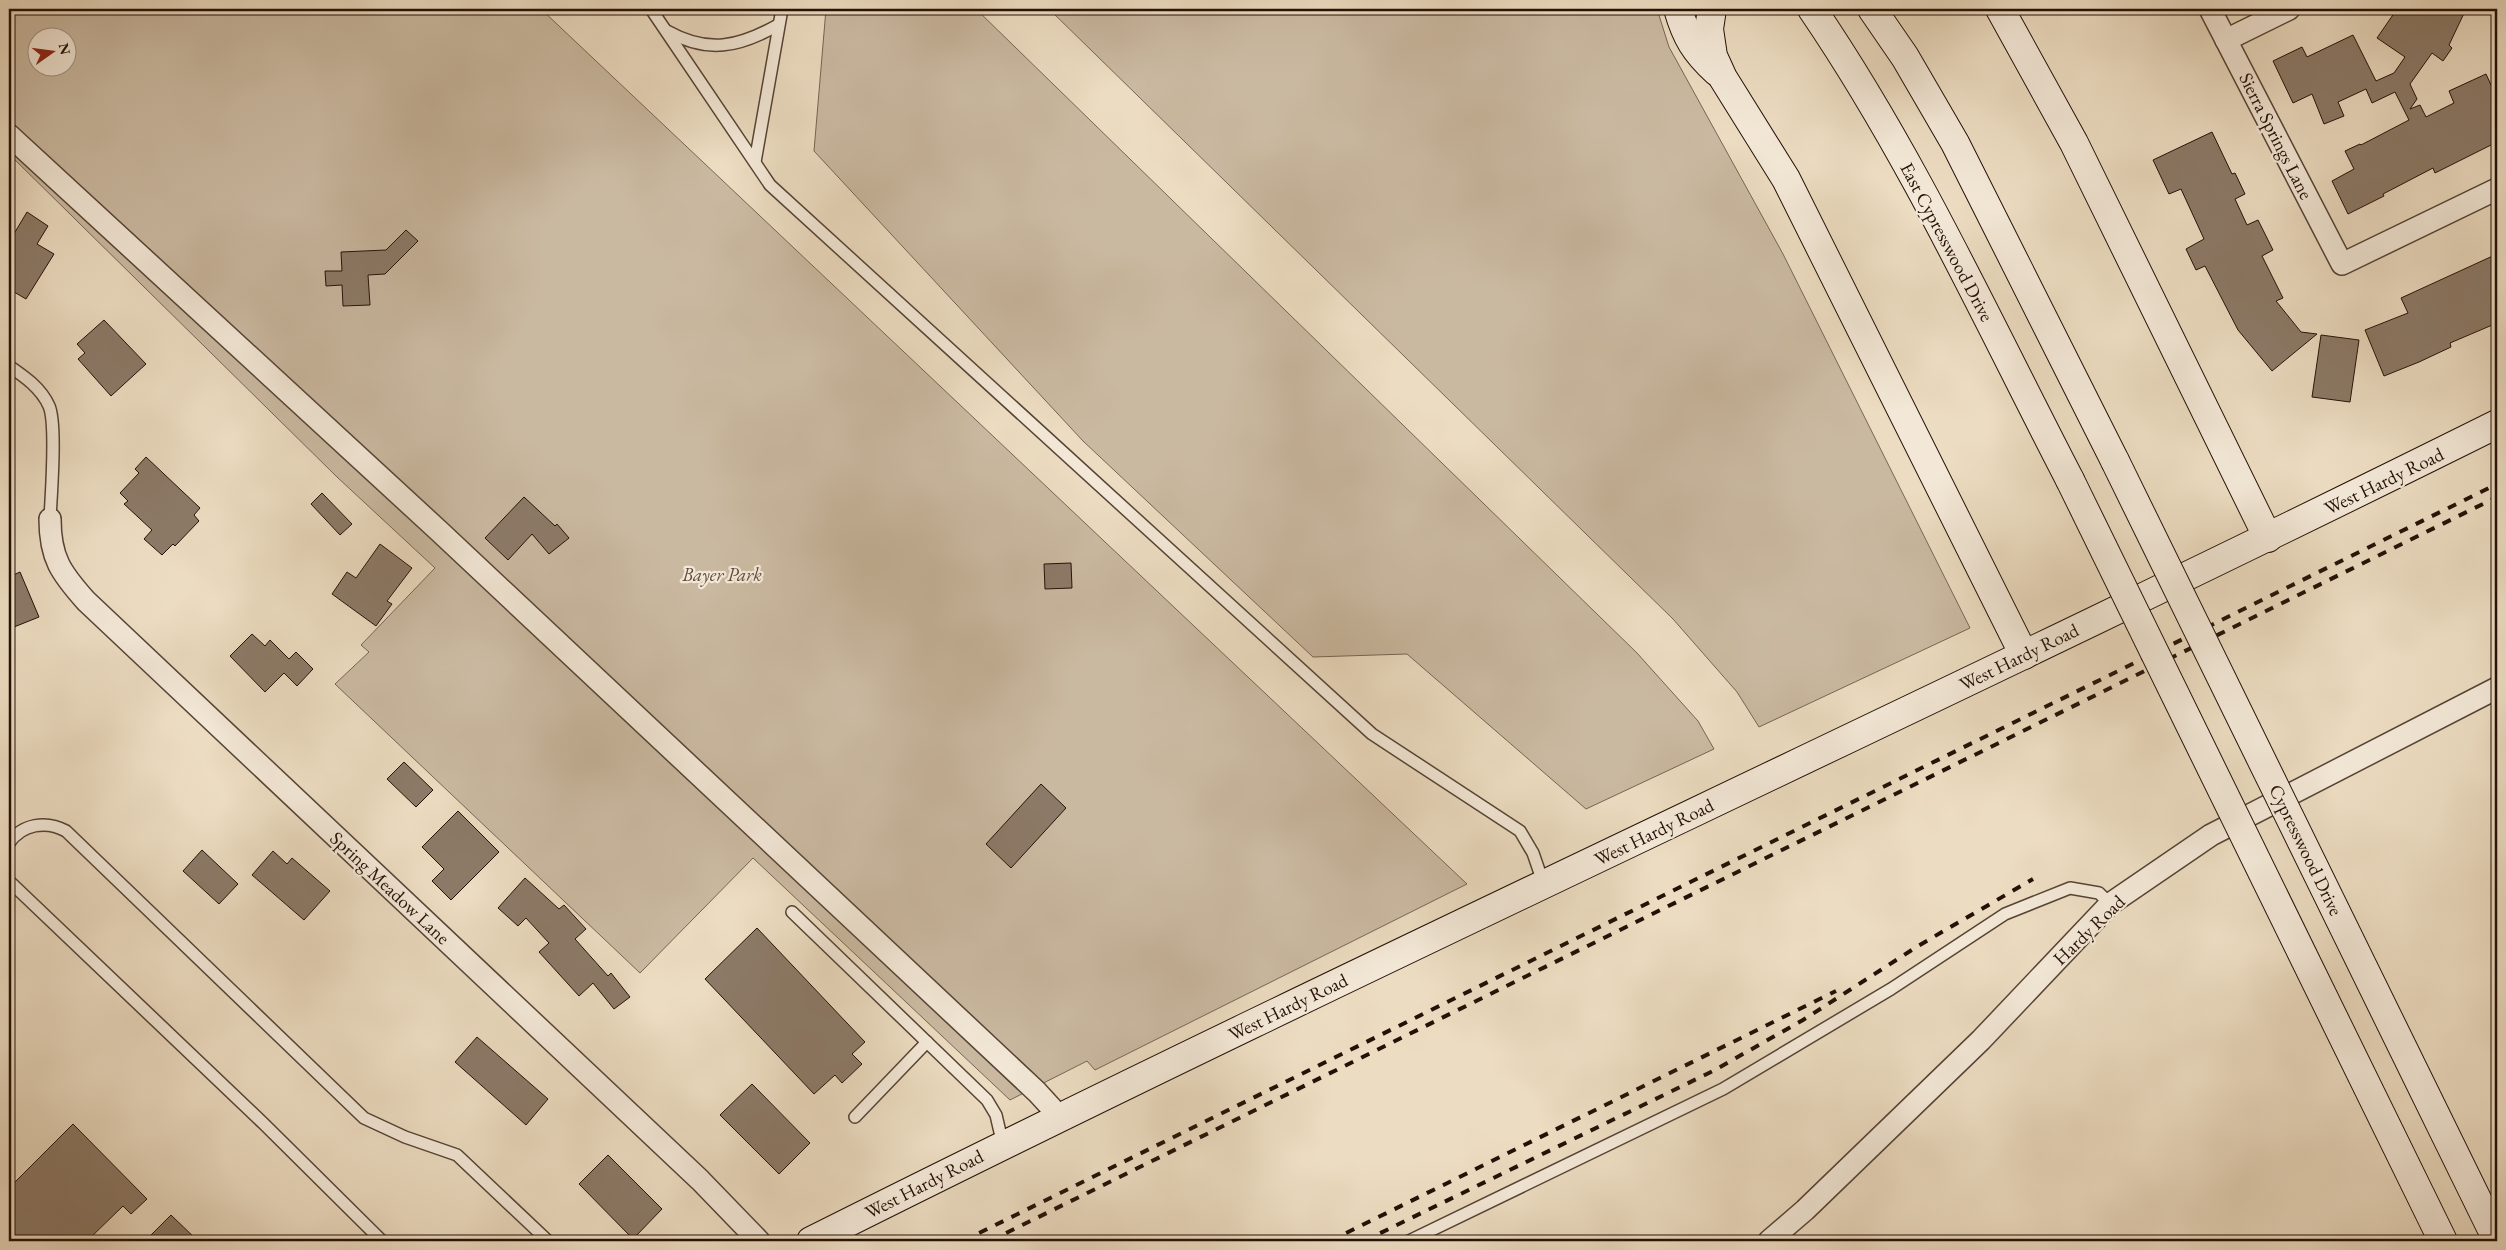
<svg xmlns="http://www.w3.org/2000/svg" width="2506" height="1250" viewBox="0 0 2506 1250" font-family="'EB Garamond',serif">
<style>
.green{fill:#cab9a1;stroke:#776454;fill-rule:evenodd}
.building{fill:#8c7a68;stroke:#241007}
.lines{fill:none;stroke-linecap:round;stroke-linejoin:round}
.service-casing{stroke:#564336;stroke-width:14}
.minor-casing{stroke:#564336;stroke-width:24}
.secondary-casing{stroke:#241007;stroke-width:30}
.service{stroke:#f3e8d7;stroke-width:11}
.minor{stroke:#f3e8d7;stroke-width:21}
.secondary{stroke:#f3e8d7;stroke-width:28}
.rail{stroke:#241007;stroke-width:4;stroke-dasharray:9 9;stroke-linecap:butt}
.secondary-bridge-casing{stroke:#241007;stroke-width:30;stroke-linecap:butt}
.secondary-bridge{stroke:#f3e8d7;stroke-width:28}
.labels{text-anchor:middle;dominant-baseline:central;stroke-width:4.5;stroke-linejoin:round;paint-order:stroke}
.street-label{font-size:19px;fill:#241007;stroke:#f3e8d7}
.park-label{font-size:19px;font-style:italic;fill:#5e4b3d;stroke:#f3e8d7}
</style>
<rect width="100%" height="100%" fill="#ecdcc1"/>
<filter id="stains"><feTurbulence type="fractalNoise" baseFrequency=".004" numOctaves="4"/><feColorMatrix values="0 0 0 0 .2 0 0 0 0 .09 0 0 0 0 .02 0 0 0 .5 -.17"/></filter>
<radialGradient id="worn" r=".72"><stop offset=".6" stop-color="#630" stop-opacity="0"/><stop offset="1" stop-color="#630" stop-opacity=".3"/></radialGradient>
<g class="green">
<path d="M9 9H541L1467 884 1095 1070 1087 1061 1010 1100 753 858 640 973 335 684 369 652 361 645 435 568 337 477 9 154ZM38 38H68V68H38Z"/>
<path d="M826 9H976L1637 653 1698 721 1714 749 1586 809 1407 654 1313 657 1083 441 814 151Z"/>
<path d="M1049 9H1657L1669 47 1783 254 1970 628 1759 727 1737 692 1673 619Z"/>
</g>
<g class="building">
<path d="M2397 9H2466L2449 45 2452 48 2443 61 2432 53 2410 84 2417 99 2410 109 2420 105 2426 117 2454 103 2449 91 2486 74 2497 98V142L2435 173 2433 168 2383 194 2384 196 2348 214 2332 181 2354 169 2345 151 2360 144 2361 145 2409 120 2395 92 2372 103 2366 89 2338 102 2344 116 2324 124 2312 94 2293 103 2273 61 2302 47 2307 57 2353 35 2376 81 2394 73 2405 57 2377 38Z"/>
<path d="M2212 132 2232 174 2235 173 2245 194 2235 199 2247 225 2258 220 2273 250 2262 256 2283 298 2276 301 2301 332 2317 334 2272 371 2238 330 2205 266 2196 270 2186 249 2204 239 2181 189 2169 194 2153 160Z"/>
<path d="M27 212 48 226 37 244 54 254 26 299 9 289V262L15 252 9 248V242Z"/>
<path d="M406 230 418 241 385 274 368 275 370 305 343 306 342 285 326 286 325 271H342L341 252 386 250Z"/>
<path d="M2497 254V323L2450 343 2451 347 2419 362 2384 376 2365 330 2408 313 2401 298Z"/>
<path d="M104 320 146 364 111 396 78 359 85 353 77 344Z"/>
<path d="M2321 335 2359 340 2350 402 2312 397Z"/>
<path d="M146 457 200 508 194 515 199 521 175 546 173 544 162 555 144 539 152 530 124 504 128 501 120 493 139 473 135 469Z"/>
<path d="M322 493 352 524 340 535 311 504Z"/>
<path d="M524 497 555 526 557 524 569 538 549 554 532 534 508 560 485 538Z"/>
<path d="M380 544 412 568 387 601 392 604 376 626 332 594 347 572 356 578Z"/>
<path d="M1071 563 1072 588 1045 589 1044 564Z"/>
<path d="M20 572 39 617 9 629V577Z"/>
<path d="M252 634 265 646 270 640 289 659 296 652 313 669 297 686 284 673 265 692 230 656Z"/>
<path d="M404 762 433 790 416 807 387 779Z"/>
<path d="M1041 784 1066 808 1011 868 986 844Z"/>
<path d="M458 811 499 852 451 900 432 881 444 869 422 847Z"/>
<path d="M202 850 238 884 219 904 183 871Z"/>
<path d="M273 851 287 864 292 858 330 891 304 920 252 875Z"/>
<path d="M525 878 559 909 564 905 586 929 575 939 608 976 611 973 630 997 614 1009 593 983 579 996 539 952 549 943 526 918 518 926 498 908Z"/>
<path d="M757 928 865 1042 852 1054 862 1064 842 1083 835 1075 814 1094 705 979Z"/>
<path d="M477 1037 548 1099 526 1125 455 1062Z"/>
<path d="M752 1084 810 1143 779 1174 720 1115Z"/>
<path d="M73 1124 147 1199 131 1214 123 1206 87 1241H9V1188Z"/>
<path d="M608 1155 662 1209 633 1239 579 1184Z"/>
<path d="M171 1215 198 1241H145Z"/>
</g>
<g class="lines">
<g class="service-casing">
<g id="service">
<path d="M651 9 770 185 1372 734 1520 831 1533 853 1544 885"/>
<path d="M667 31C708 54 739 47 778 25"/>
<path d="M755 162 782 9"/>
<path d="M9 366C25 377 41 388 49 406 57 424 51 496 50 519"/>
<path d="M9 843C22 824 46 820 66 831L364 1118 405 1137 457 1155 548 1241"/>
<path d="M9 881 264 1124 382 1241"/>
<path d="M792 912 987 1100 996 1115 1003 1145"/>
<path d="M855 1117 927 1042"/>
<path d="M1409 1241 1723 1089 1891 989 2005 914 2070 888 2099 893 2110 904"/>
</g>
</g>
<g class="minor-casing">
<g id="minor">
<path d="M2210 9 2342 264 2497 189"/>
<path d="M2226 40 2289 9"/>
<path d="M9 135 439 531 1037 1092 1059 1116"/>
<path d="M50 519C50 558 61 573 86 601L700 1180 759 1241"/>
<path d="M1769 1241 1805 1210 1981 1040 2110 904 2211 835 2497 688"/>
</g>
</g>
<g class="secondary-casing">
<g id="secondary">
<path d="M1678 9C1686 37 1695 52 1717 72"/>
<path d="M1712 9 1709 29 1713 56 1723 78 1786 179 2024 655"/>
<path d="M1812 9C1913 157 1988 322 2070 480"/>
<path d="M1872 9 1905 57 1955 143 2115 461"/>
<path d="M2000 9 2074 143 2268 538"/>
<path d="M811 1241C1369 961 1938 702 2497 424"/>
</g>
</g>
<use href="#service" class="service"/>
<use href="#minor" class="minor"/>
<use href="#secondary" class="secondary"/>
<g class="rail">
<path d="M963 1241 2497 484"/>
<path d="M990 1241 2497 497"/>
<path d="M1330 1241 1836 991"/>
<path d="M1364 1241 1713 1071 1803 1020 1918 946 2033 879"/>
</g>
<g class="secondary-bridge-casing">
<g id="secondary-bridge">
<path d="M2115 461 2497 1240"/>
<path d="M2070 480 2443 1241"/>
</g>
</g>
<use href="#secondary-bridge" class="secondary-bridge"/>
</g>
<g class="labels">
<g class="street-label">
<text transform="translate(2276 136) rotate(63)">Sierra Springs Lane</text>
<text transform="translate(1947 242) rotate(62)">East Cypresswood Drive</text>
<text transform="translate(2384 481) rotate(-26)">West Hardy Road</text>
<text transform="translate(2019 657) rotate(-26)">West Hardy Road</text>
<text transform="translate(1654 832) rotate(-26)">West Hardy Road</text>
<text transform="translate(2306 850) rotate(64)">Cypresswood Drive</text>
<text transform="translate(390 888) rotate(43)">Spring Meadow Lane</text>
<text transform="translate(2089 930) rotate(-44)">Hardy Road</text>
<text transform="translate(1288 1007) rotate(-26)">West Hardy Road</text>
<text transform="translate(924 1184) rotate(-27)">West Hardy Road</text>
</g>
<g class="park-label">
<text x="722" y="574">Bayer Park</text>
</g>
</g>
<rect width="2506" height="1250" fill="none" stroke="#ecdcc1" stroke-width="30"/>
<rect x="10" y="10" width="2486" height="1230" fill="none" stroke="#241007" stroke-width="2.5"/>
<rect x="15" y="15" width="2476" height="1220" fill="none" stroke="#241007"/>
<g transform="translate(52 52) rotate(76)"><circle r="24" fill="#f3e8d7" stroke="#a09284"/>
<path d="M0-4L9 19L0 12L-9 19Z" fill="#8f2418"/>
<text y="-8" font-size="14" font-weight="bold" text-anchor="middle" fill="#241007">N</text>
</g>
<rect width="100%" height="100%" filter="url(#stains)"/>
<rect width="100%" height="100%" fill="url(#worn)"/>
</svg>
